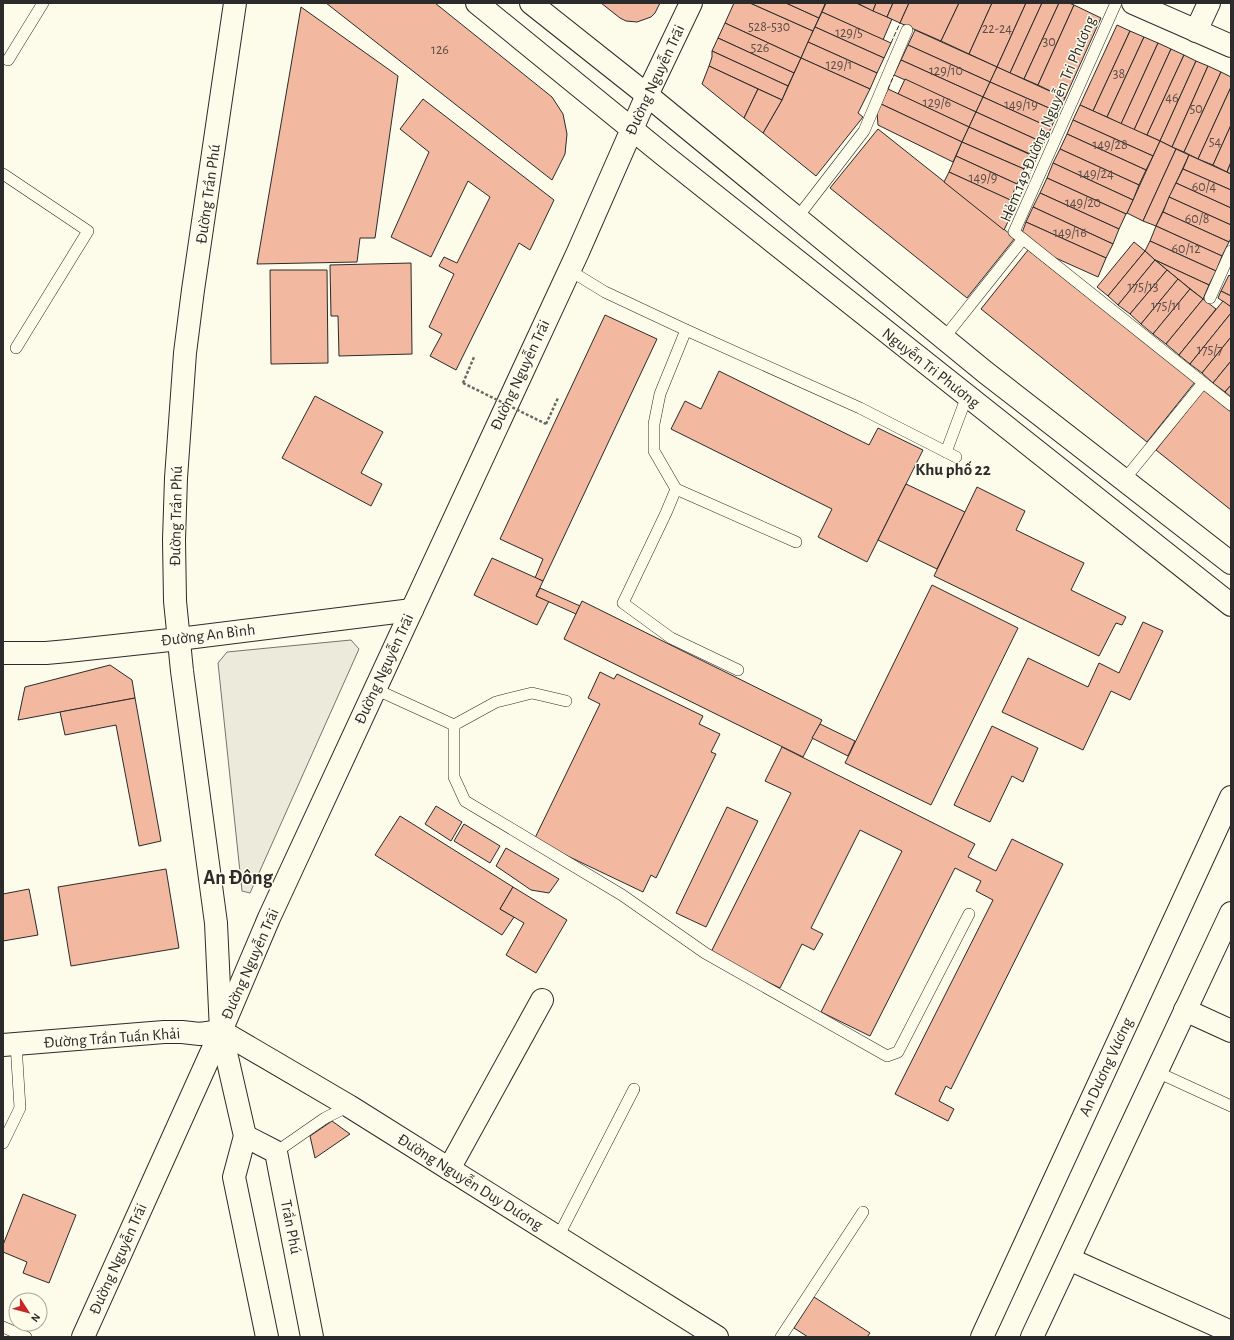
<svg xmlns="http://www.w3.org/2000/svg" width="1234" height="1340" viewBox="0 0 1234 1340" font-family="'Alegreya Sans',sans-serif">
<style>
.green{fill:#ecebdb;stroke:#74746e}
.building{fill:#f2b8a0;stroke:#2b2b2b}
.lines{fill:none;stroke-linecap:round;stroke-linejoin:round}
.service-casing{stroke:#2b2b2b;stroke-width:12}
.minor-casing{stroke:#2b2b2b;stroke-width:24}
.tertiary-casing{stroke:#2b2b2b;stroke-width:24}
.secondary-casing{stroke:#2b2b2b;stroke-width:24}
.primary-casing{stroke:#2b2b2b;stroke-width:24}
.path{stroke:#6a6964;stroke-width:2.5;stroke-dasharray:3 2;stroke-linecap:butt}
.service{stroke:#fdfbea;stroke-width:11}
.minor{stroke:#fdfbea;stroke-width:22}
.tertiary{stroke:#fdfbea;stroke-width:22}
.secondary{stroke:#fdfbea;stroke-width:22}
.primary{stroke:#fdfbea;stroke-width:22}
.path-bridge{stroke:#6a6964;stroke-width:2.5;stroke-dasharray:3 2;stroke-linecap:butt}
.fence{stroke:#2b2b2b;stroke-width:1;stroke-dasharray:5 2;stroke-linecap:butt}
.labels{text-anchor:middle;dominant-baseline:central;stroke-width:3;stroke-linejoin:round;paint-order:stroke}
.number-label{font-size:14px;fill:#5d4e48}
.street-label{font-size:16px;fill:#2b2b2b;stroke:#fdfbea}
.neighbourhood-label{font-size:17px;font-weight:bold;fill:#2b2b2b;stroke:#fdfbea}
.district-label{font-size:20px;font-weight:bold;fill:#2b2b2b;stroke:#fdfbea}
</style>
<rect width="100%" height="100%" fill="#fdfbea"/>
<path class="green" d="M351 640 359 649 250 893 242 891 218 663 227 652Z"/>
<g class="building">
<path d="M326 3H435L552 97 563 114 567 134 565 154 552 180Z"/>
<path d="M601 3H660L655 13 651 17 637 22 626 21 620 18Z"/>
<path d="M734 3H750L813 31 801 58 725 23Z"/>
<path d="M750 3H786L819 18 813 31Z"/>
<path d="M786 3H823L825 4 819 18Z"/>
<path d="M826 3H856L892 19 883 40 822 12Z"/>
<path d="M859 3H876L873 11 859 4Z"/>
<path d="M876 3H893L887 17 873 11Z"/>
<path d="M893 3H909L900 23 887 17Z"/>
<path d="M909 3H959L941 41 900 23Z"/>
<path d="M959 3H992L969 54 941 41Z"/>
<path d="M992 3H1026L997 67 969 54Z"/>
<path d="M1026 3H1042L1010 73 997 67Z"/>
<path d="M1042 3H1059L1024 79 1010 73Z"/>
<path d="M1059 3H1069L1074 5 1038 85 1024 79Z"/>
<path d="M1074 5 1101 18 1065 98 1038 85Z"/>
<path d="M301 7 398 76 375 238H360L357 262 257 264Z"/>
<path d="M822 12 891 43 884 58 815 27Z"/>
<path d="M725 23 801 58 794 73 718 38Z"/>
<path d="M1117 25 1130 31 1093 111 1080 105Z"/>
<path d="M815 27 884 58 877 73 808 42Z"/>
<path d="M915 30 997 67 990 82 908 45Z"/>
<path d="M1130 31 1144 37 1107 117 1093 111Z"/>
<path d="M1144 37 1158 43 1121 124 1107 117Z"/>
<path d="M718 38 794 73 788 86 712 51Z"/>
<path d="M808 42 877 73 870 89 801 58Z"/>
<path d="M1158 43 1171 49 1134 130 1121 124Z"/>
<path d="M908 45 990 82 983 97 901 60Z"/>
<path d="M1171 49 1184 55 1147 135 1134 130Z"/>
<path d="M712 51 788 86 782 100 709 66 712 57Z"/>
<path d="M1184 55 1196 61 1160 141 1147 135Z"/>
<path d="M801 58 870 89 858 113 863 117 816 176 763 133 782 100Z"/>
<path d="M901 60 983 97 976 112 894 75Z"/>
<path d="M1196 61 1208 66 1172 147 1160 141Z"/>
<path d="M709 66 758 89 744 118 702 84Z"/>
<path d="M1208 66 1221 72 1184 152 1172 147Z"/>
<path d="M997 67 1065 98 1058 112 990 82Z"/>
<path d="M1221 72 1231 77V87L1198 159 1184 152Z"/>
<path d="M905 79 976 112 969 127 898 94Z"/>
<path d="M990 82 1058 112 1051 128 983 97Z"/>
<path d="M1231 87V125L1213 165 1198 159Z"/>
<path d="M758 89 782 100 763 133 744 118Z"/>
<path d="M888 89 969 127 962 142 881 104Z"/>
<path d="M983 97 1051 128 1044 143 976 112Z"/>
<path d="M423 99 554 200 530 250 519 243 456 370 430 356 442 334 429 327 454 274 439 266 444 257 457 263 490 197 468 181 431 257 391 237 429 152 400 129Z"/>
<path d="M881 104 962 142 953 162 878 125 877 112Z"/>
<path d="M1080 105 1160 141 1153 156 1073 120Z"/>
<path d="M976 112 1044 143 1037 157 969 127Z"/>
<path d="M1073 120 1153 156 1146 170 1067 134Z"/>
<path d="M1231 125V162L1227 172 1213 165Z"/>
<path d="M969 127 1031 155 1024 169 962 142Z"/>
<path d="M878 129 1015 238 967 298 830 188Z"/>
<path d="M1067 134 1146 170 1139 185 1060 149Z"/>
<path d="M1160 141 1176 149 1143 221 1127 213Z"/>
<path d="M962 142 1024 169 1017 184 956 156Z"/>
<path d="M1060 149 1139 185 1133 200 1053 163Z"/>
<path d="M1176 149 1189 155 1156 226 1143 221Z"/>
<path d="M1189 155 1231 174V190L1183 169Z"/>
<path d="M956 156 1017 184 1010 200 949 172Z"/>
<path d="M1231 162V174L1227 172Z"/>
<path d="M1053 163 1133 200 1127 213 1126 214 1047 178Z"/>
<path d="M1183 169 1231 190V208L1176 183Z"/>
<path d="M949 172 1017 203 1004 230 944 182Z"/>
<path d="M1047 178 1126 214 1119 229 1040 193Z"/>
<path d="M1176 183 1231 208V225L1169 197Z"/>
<path d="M1040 193 1119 229 1113 244 1033 207Z"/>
<path d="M1169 197 1231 225V238L1229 242 1163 212Z"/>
<path d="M1033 207 1113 244 1106 258 1026 222Z"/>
<path d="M1163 212 1229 242 1222 256 1156 226Z"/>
<path d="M1026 222 1106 258 1098 277 1049 255 1022 233Z"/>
<path d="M1156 226 1222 256 1216 271 1150 241Z"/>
<path d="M1150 241 1216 271 1209 285 1155 260 1145 251Z"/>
<path d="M1134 242 1145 251 1108 296 1097 287Z"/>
<path d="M1028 250 1195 382 1147 442 981 309Z"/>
<path d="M1145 251 1155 260 1118 305 1108 296Z"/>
<path d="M1155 260 1209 285 1203 299 1178 279Z"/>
<path d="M1155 260 1167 270 1130 314 1118 305Z"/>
<path d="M411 263 412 354 339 356 338 316H331L330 265Z"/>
<path d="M270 270H327L328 363 271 364Z"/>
<path d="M1167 270 1178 279 1141 324 1130 314Z"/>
<path d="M1229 275 1231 277V296L1221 291Z"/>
<path d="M1178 279 1190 289 1153 334 1141 324Z"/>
<path d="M1190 289 1203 299 1166 344 1153 334Z"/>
<path d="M1221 291 1231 296V307L1218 298Z"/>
<path d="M1203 299 1216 309 1179 355 1166 344Z"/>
<path d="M1223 301 1231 307V313L1190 364 1179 355Z"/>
<path d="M1231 313V337L1202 373 1190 364Z"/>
<path d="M605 315 657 339 543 581 535 578 543 559 500 539Z"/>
<path d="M1231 337V361L1213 383 1202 373Z"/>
<path d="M1231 361V385L1225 392 1213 383Z"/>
<path d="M719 371 869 445 878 428 923 450 867 562 818 537 832 509 671 429 685 401 701 409Z"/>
<path d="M1231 385V397L1225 392Z"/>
<path d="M1204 390 1231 412V510L1156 450Z"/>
<path d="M315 396 383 432 361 473 382 484 371 506 282 458Z"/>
<path d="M906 484 965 512 937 569 878 540Z"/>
<path d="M977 487 1025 511 1016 530 1084 563 1071 590 1126 617 1122 625 1116 623 1099 656 934 576Z"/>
<path d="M492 558 543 581 536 596 549 601 537 625 474 595Z"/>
<path d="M932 585 1018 628 931 805 845 763Z"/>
<path d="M540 588 580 606 576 614 536 596Z"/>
<path d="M582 601 822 720 803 757 564 639Z"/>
<path d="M1143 622 1163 631 1130 700 1111 691 1083 750 1002 712 1028 658 1088 687 1099 663 1119 673Z"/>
<path d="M110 665 132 680 135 698 18 720 25 687Z"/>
<path d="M600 672 614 679 617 674 703 716 699 724 720 734 711 752 716 754 656 878 651 875 643 892 534 840 600 704 588 698Z"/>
<path d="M135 698 161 841 139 846 116 725 65 735 60 712Z"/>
<path d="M820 724 855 741 848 756 812 738Z"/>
<path d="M992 726 1038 748 1023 782 1012 776 990 822 954 805Z"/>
<path d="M782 747 975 844 968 857 996 871 1012 839 1063 864 951 1089 946 1086 939 1101 954 1109 948 1121 895 1094 993 900 976 891 981 881 955 868 870 1036 821 1012 902 851 860 830 811 928 823 934 814 950 802 944 780 988 710 954 791 793 765 781Z"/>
<path d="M436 806 462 822 451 841 425 824Z"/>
<path d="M727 807 758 821 706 927 676 913Z"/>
<path d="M400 816 513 887 500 909 514 917 502 935 375 855Z"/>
<path d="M464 824 500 846 490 863 454 841Z"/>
<path d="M506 848 559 879 549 893 531 890 496 866Z"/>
<path d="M166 869 179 948 71 966 58 887Z"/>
<path d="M513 887 567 920 536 973 506 955 524 923 500 909Z"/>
<path d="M29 889 38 935 3 941V894Z"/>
<path d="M332 1121 350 1134 315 1158 310 1136Z"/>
<path d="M23 1194 76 1215 49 1283 23 1273 27 1262 3 1252V1245Z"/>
<path d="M814 1297 870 1333 867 1337H808L794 1328Z"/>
</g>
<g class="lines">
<g class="service-casing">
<g id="service">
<path d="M8 60 43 3"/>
<path d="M3 174 88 231 16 348"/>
<path d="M797 218 864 131 907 30"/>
<path d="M1023 239 1231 405"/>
<path d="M569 270 605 292 686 330 860 408 956 457"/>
<path d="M1210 298 1231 251"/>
<path d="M686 330 660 394 654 424V451L676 489 796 542"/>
<path d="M944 338 1023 239 1014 232 1116 3"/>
<path d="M946 452 967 396"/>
<path d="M1124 480 1203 383"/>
<path d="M676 489 666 513 623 603 671 638 738 670"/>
<path d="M375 689 454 725V777L465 801 622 895 705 953 887 1056 898 1052 969 914"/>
<path d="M454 725 496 702 532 693 566 701"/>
<path d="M1157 1072 1231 1106"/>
<path d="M3 1143 20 1108 16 1044"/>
<path d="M276 1152 325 1118 349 1106"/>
<path d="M558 1237 634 1089"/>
<path d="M3 1327 26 1337"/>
<path d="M781 1337 863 1212"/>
</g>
</g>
<g class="minor-casing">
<g id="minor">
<path d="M1133 3 1231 46"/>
<path d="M1196 31 1209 3"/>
<path d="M1185 1010 1231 1031"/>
<path d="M3 1045 164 1032H182L200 1034 221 1031"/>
<path d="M449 1169 542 1000"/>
<path d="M1069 1259 1231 1332"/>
</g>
</g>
<g class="tertiary-casing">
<g id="tertiary">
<path d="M3 653H46L68 651 179 639 412 610"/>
<path d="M221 1031 349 1106 717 1337"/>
</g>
</g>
<g class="secondary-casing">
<g id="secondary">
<path d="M235 3 193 290 185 353 176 478 174 540 175 601 182 671 216 923 221 1031 245 1136 234 1177 267 1337"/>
<path d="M245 1136 276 1152 312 1337"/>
<path d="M83 1337 221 1031 269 918 578 252 647 95 691 3"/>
</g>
</g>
<g class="primary-casing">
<g id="primary">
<path d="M477 3 665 156 1231 605"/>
<path d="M531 3 647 95 985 372 1231 563"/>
<path d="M982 1337 1231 797"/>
<path d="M1032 1337 1231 913"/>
</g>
</g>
<g class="path">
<path d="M463 383 474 357"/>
<path d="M546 424 558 398"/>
</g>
<use href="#service" class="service"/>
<use href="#minor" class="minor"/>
<use href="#tertiary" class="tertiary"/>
<use href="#secondary" class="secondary"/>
<use href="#primary" class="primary"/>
<path class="path-bridge" d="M463 383 546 424"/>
<g class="fence">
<path d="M891 43 900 23"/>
<path d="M888 89 894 75"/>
<path d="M1017 203 1037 157"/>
</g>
</g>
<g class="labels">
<g class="number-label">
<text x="769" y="27">528-530</text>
<text x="997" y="29">22-24</text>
<text x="849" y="33">129/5</text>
<text x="1049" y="42">30</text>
<text x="760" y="48">526</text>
<text x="440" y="50">126</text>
<text x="839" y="65">129/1</text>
<text x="946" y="71">129/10</text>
<text x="1119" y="74">38</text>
<text x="1172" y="98">46</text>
<text x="937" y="103">129/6</text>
<text x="1021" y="105">149/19</text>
<text x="1196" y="109">50</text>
<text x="1215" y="142">54</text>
<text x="1110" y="145">149/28</text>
<text x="1096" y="174">149/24</text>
<text x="983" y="178">149/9</text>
<text x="1204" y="187">60/4</text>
<text x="1083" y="203">149/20</text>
<text x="1197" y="219">60/8</text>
<text x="1070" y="233">149/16</text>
<text x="1186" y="249">60/12</text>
<text x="1143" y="287">175/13</text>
<text x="1166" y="306">175/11</text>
<text x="1210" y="350">175/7</text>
</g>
<g class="street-label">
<text transform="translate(655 80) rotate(-65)">Đường Nguyễn Trãi</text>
<text transform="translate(1048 119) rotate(-67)">Hẻm 149 Đường Nguyễn Tri Phương</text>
<text transform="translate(208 194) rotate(-82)">Đường Trần Phú</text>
<text transform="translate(931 368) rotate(38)">Nguyễn Tri Phương</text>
<text transform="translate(520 375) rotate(-65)">Đường Nguyễn Trãi</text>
<text transform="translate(176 516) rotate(-89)">Đường Trần Phú</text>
<text transform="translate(208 635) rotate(-7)">Đường An Bình</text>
<text transform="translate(384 669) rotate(-65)">Đường Nguyễn Trãi</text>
<text transform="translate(250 964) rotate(-66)">Đường Nguyễn Trãi</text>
<text transform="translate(112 1038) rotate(-4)">Đường Trần Tuấn Khải</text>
<text transform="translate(1106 1067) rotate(-65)">An Dương Vương</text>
<text transform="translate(470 1182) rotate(32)">Đường Nguyễn Duy Dương</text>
<text transform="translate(291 1227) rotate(79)">Trần Phú</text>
<text transform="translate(118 1259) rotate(-66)">Đường Nguyễn Trãi</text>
</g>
<g class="neighbourhood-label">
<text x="953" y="469">Khu phố 22</text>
</g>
<g class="district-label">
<text x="238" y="878">An Đông</text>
</g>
</g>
<rect width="1234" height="1340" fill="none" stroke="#2b2b2b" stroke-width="8"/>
<g transform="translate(28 1312) rotate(126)"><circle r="19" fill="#fdfbea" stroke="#a9a89e"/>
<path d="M0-3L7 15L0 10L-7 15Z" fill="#c62828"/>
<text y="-6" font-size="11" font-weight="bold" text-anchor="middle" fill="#2b2b2b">N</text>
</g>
</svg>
